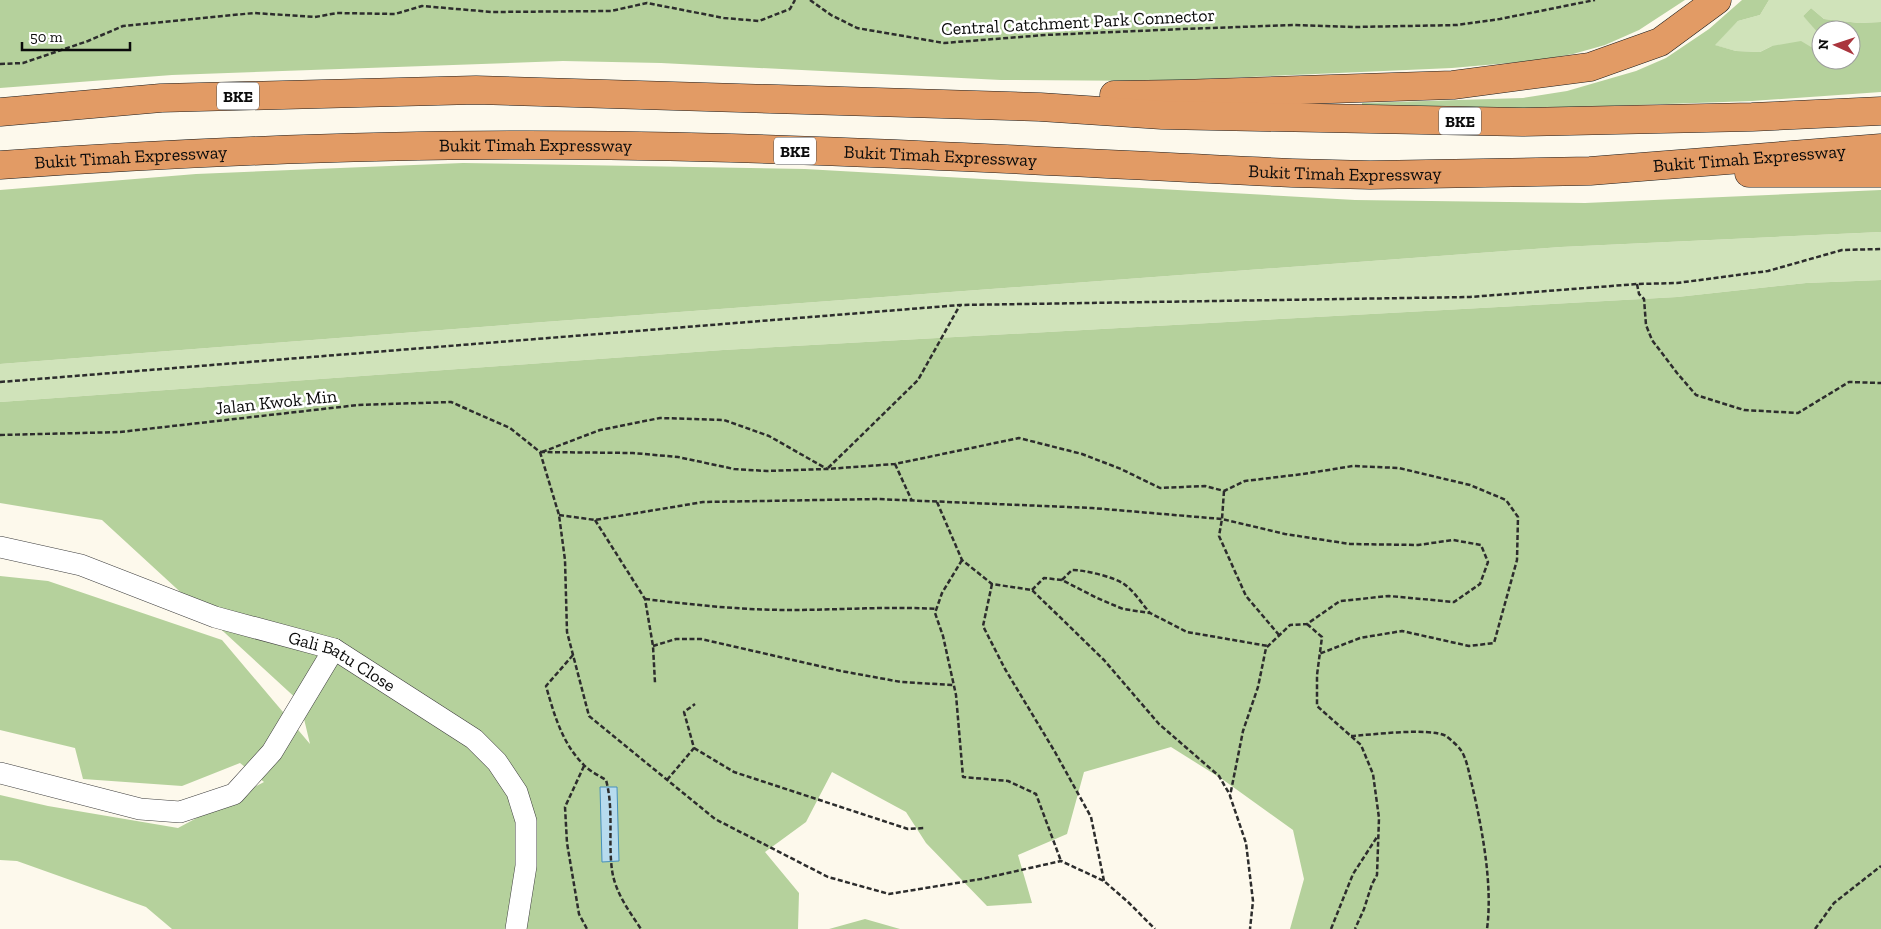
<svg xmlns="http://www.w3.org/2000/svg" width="1881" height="929" viewBox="0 0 1881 929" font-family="'Zilla Slab',serif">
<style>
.green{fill:#d0e3ba}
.forest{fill:#b5d19c;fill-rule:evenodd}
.water{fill:#b7dbee;stroke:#4790bc}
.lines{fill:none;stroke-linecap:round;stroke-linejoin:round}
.minor-casing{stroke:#3e3e3e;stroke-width:22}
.highway-casing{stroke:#1c1c1c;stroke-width:29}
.path{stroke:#2d2d2d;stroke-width:2.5;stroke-dasharray:5 2.5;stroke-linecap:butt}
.minor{stroke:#fff;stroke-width:21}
.highway{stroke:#e29b65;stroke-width:28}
.labels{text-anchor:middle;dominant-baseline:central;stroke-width:5;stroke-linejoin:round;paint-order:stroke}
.shield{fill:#fff;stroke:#545454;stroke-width:1}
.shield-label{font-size:16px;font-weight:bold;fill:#0b0b0b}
.street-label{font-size:18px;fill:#0b0b0b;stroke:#fff}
</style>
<rect width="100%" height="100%" fill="#fdf9ec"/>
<g class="green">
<path d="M1769 0H1881V22L1859 23 1824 19 1811 8 1803 16 1821 35 1811 47 1772 46 1760 52 1736 51 1714 45 1738 21 1760 15Z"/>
<path d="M1881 232V280L1806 283 1677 297 723 350 0 402V364L544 322 1561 247Z"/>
</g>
<g class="forest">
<path d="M0 0H1685L1639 30 1605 45 1573 54 1533 61 1452 68 1157 81 1001 80 661 63 563 61 172 75 0 88Z"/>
<path d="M1742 0H1769L1760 15 1738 21 1715 45 1736 51 1760 52 1772 46 1801 41 1811 47 1820 35 1803 16 1811 8 1824 19 1859 23 1881 22V92L1752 101 1523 109 1362 108V103L1523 98 1567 91 1636 71 1666 58 1709 29ZM1821 30H1851V60H1821Z"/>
<path d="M463 163 805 169 1355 200 1585 203 1881 190V232L1561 247 544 322 0 364V190L196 174Z"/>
<path d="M1881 280V929H1290L1304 879 1293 830 1222 779 1171 747 1084 772 1067 834 1018 855 1032 903 987 906 926 843 906 812 832 772 806 822 765 852 799 893 798 929H172L146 907 17 861 0 860V795L48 806 178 828 264 782 240 763 182 786 83 779 75 748 0 730V576L48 581 222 640 310 744 300 702 102 520 0 503V402L723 350 1677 297 1806 283Z"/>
<path d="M865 919 900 929H829Z"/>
</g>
<path class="water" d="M600 787H617L619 861 602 862Z"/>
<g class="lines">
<g class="minor-casing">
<g id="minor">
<path id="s1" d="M0 547 81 565 215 617 334 649 474 739 497 762 517 792 526 821V866L516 929"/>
<path d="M0 773 140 809 180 812 234 794 272 752 334 649"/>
</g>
</g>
<g class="highway-casing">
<g id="highway">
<path d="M1114 95 1180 94 1453 85 1590 67 1660 42 1717 0"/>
<path d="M0 112 161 98 476 90 1040 107 1162 115 1522 122 1752 117 1881 111"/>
<path id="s2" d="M0 165C175 153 350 145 526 145 781 145 1037 161 1292 173L1370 175 1590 171 1881 148"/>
<path d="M1749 173H1881"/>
</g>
</g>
<g class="path">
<path d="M810 0 831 15 857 28 944 43 1045 35 1183 29 1294 25 1356 27 1457 25 1500 19 1595 0"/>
<path d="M0 64 23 63 88 41 123 26 254 13 315 17 337 13 395 14 422 6 492 12 611 11 647 3 724 18 759 21 790 9 795 0"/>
<path d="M1637 284 1639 294 1644 299 1646 325 1652 340 1677 373 1696 395 1744 410 1798 413 1849 382 1881 383"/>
<path d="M0 382 960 305 1470 297 1637 284 1677 283 1768 271 1842 250 1881 249"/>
<path d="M0 435 120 432 358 405 451 402 510 428 540 452"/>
<path d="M540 452 633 453 678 457 734 469 767 471 827 469 895 464 1019 438 1082 454 1121 469 1160 488 1205 486 1224 491 1245 481 1303 474 1353 466 1399 468 1470 485 1506 500 1518 517 1517 560 1494 643 1469 646 1402 631 1360 638 1319 654"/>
<path d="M540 452 559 515 565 560 567 632 589 716 715 819 828 877 889 894 981 879 1061 861 1104 881 1128 902 1155 929"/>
<path d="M542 452 600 430 660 418 724 420 769 436 827 469"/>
<path d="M895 464 912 501"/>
<path d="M828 468 918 380 960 305"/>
<path d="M1224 491 1222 519 1219 536 1246 596 1279 635"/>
<path d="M937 502 962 560 992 584 1032 590 1104 660 1159 724 1219 776 1230 795"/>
<path d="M559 515 595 520 703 502 877 499 1092 508 1222 519 1285 534 1350 544 1418 545 1453 540 1481 545 1488 562 1480 584 1454 602 1389 596 1340 601 1307 624 1290 625 1266 648 1258 687 1243 731 1230 796 1246 843 1253 901 1250 929"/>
<path d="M595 520 645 599 653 646 655 683"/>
<path d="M962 560 942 593 935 613 943 636 956 695 963 777 1008 781 1036 794 1061 861"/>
<path d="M1062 580 1072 570C1085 570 1114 577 1124 584 1135 592 1142 604 1150 613"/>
<path d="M992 584 983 626 1005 669 1055 752 1091 817 1104 881"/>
<path d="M1032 590 1044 578 1062 580 1097 598 1123 609 1150 613 1187 632 1268 646"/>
<path d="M645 599C694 605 742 610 791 610 840 610 888 606 937 609"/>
<path d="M1307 624 1322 637 1317 675V706L1361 745 1373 774 1379 818 1377 875 1372 884 1364 909 1355 929"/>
<path d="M653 646 676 639H701L841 671 901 682 953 685"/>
<path d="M573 655 546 686C554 714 562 743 583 764 589 771 598 775 606 780 614 809 608 841 612 870 615 892 629 911 641 929"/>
<path d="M1351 736C1371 735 1429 727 1446 736 1450 739 1457 745 1460 749 1467 758 1469 774 1472 785 1482 828 1493 885 1487 929"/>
<path d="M694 748 734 772 908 829 925 828"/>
<path d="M584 766 565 807 567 843 579 914 587 929"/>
<path d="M667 780 694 748 684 712 695 704"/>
<path d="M1331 929 1353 874 1377 837"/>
<path d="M1815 929 1834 903 1881 866"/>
</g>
<use href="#minor" class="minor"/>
<use href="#highway" class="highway"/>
</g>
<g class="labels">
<g class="shield">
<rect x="217" y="82.5" width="42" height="27" rx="4"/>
<rect x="1439" y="107.5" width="42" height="27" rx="4"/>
<rect x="774" y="137.5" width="42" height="27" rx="4"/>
</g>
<g class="shield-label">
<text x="238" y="96">BKE</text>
<text x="1460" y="121">BKE</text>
<text x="795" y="151">BKE</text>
</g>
<g class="street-label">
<text transform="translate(1078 22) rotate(-3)">Central Catchment Park Connector</text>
<text stroke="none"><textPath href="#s2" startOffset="536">Bukit Timah Expressway</textPath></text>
<text stroke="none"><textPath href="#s2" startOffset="131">Bukit Timah Expressway</textPath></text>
<text stroke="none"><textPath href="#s2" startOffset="941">Bukit Timah Expressway</textPath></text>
<text stroke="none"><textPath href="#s2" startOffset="1751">Bukit Timah Expressway</textPath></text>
<text stroke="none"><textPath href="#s2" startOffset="1346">Bukit Timah Expressway</textPath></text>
<text transform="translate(276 402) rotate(-6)">Jalan Kwok Min</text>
<text stroke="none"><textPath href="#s1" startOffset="362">Gali Batu Close</textPath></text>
</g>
</g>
<g transform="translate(1836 45) rotate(273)"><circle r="24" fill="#ffffff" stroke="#9d9d9d"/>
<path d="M0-4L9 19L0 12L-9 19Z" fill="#aa353d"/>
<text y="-8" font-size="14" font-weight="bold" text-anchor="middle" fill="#0b0b0b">N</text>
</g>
<path d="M22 42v8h108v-8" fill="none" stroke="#0b0b0b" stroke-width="2.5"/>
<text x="30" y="42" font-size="15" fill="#0b0b0b" stroke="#ffffff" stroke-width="4" paint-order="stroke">50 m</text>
</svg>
